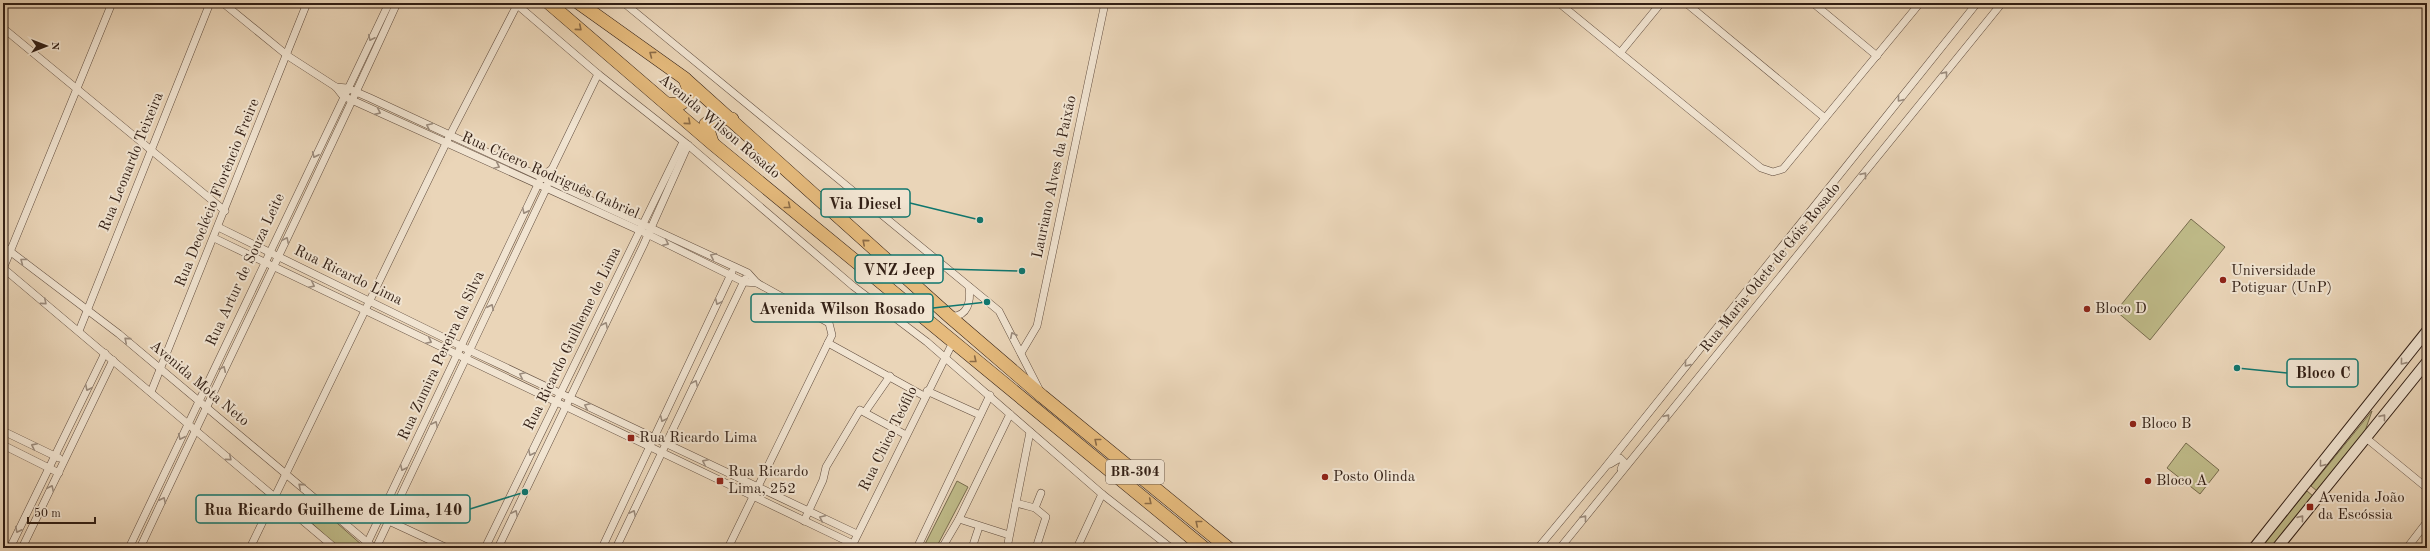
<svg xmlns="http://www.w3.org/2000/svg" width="2430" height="551" viewBox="0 0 2430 551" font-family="'Old Standard TT',serif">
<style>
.green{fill:#bfbb89;stroke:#786d4f}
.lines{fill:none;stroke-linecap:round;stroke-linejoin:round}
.street-casing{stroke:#604c3e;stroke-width:8}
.secondary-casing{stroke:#321f15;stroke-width:12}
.highway-casing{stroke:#321f15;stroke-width:14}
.street{stroke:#f1e4d1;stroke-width:7}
.secondary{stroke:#f1e4d1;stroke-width:10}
.highway{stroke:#e5ba7c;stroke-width:13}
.oneway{stroke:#8c6c48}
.oneway2{stroke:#9b8b7c}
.poi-dot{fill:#8f2418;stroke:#f1e4d1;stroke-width:1.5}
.labels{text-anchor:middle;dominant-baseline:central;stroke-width:4;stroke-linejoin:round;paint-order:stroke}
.shield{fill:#f1e4d1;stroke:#6b5a4d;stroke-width:1}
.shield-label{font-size:14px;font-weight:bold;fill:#321f15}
.street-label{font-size:15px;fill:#321f15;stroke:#f1e4d1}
.poi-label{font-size:15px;fill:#321f15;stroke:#f1e4d1;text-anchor:start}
.leader{fill:none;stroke:#0f766e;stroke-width:1.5}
.callout-dot{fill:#0f766e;stroke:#f1e4d1;stroke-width:1.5}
.callout{fill:#f1e4d1;stroke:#0f766e;stroke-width:1.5}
.callout-label{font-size:16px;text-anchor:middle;font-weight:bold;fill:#321f15}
</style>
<rect width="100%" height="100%" fill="#ead5b8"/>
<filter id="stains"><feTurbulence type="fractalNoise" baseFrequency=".005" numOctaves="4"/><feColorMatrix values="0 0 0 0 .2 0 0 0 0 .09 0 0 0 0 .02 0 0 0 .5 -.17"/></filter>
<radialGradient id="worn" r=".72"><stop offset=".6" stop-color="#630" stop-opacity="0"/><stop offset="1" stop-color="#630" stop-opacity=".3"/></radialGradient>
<g class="green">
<path d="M2191 219 2225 247 2150 340 2116 311Z"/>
<path d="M2372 411 2365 431 2317 491 2311 486Z"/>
<path d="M2186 443 2219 470 2200 494 2167 468Z"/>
<path d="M957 481 968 487 936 548H923Z"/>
<path d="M2307 491 2313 496 2271 548H2260Z"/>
<path d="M313 502 362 545 360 548H339L303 515Z"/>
</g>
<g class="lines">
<g class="street-casing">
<g id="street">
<path d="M223 3 288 56 336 87 343 96 641 231 744 282 757 283"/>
<path d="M515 3 598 74 688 145 853 286 927 342 1102 494 1171 548"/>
<path d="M624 3 999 311 1039 389"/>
<path d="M1559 3 1761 168 1773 172 1783 169 1920 3"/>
<path d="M1686 3 1825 118"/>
<path d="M1813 3 1877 56"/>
<path d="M3 28 225 211"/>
<path d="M1620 53 1661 3"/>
<path d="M336 87 347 88 370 98 735 267 748 273 757 283 829 323 832 335 828 343 728 548"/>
<path d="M218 227 471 351 857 534"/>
<path d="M214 238 853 544"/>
<path d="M3 246 119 334 374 548"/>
<path d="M3 268 335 548"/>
<path d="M3 269 112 3"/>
<path d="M951 316C968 317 971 301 969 287"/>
<path d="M79 331 210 3"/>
<path d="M828 343 924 396"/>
<path d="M1021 353 1037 326 1105 3"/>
<path d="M927 391 980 415"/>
<path d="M151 392 307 3"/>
<path d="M865 412 890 376"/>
<path d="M3 431 59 458"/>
<path d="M2366 438 2427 488"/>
<path d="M3 445 59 473"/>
<path d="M1610 464 1620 458 1624 462 1621 469"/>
<path d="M1016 503 1035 508 1046 517 1036 548"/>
<path d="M1035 508 1041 493"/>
<path d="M959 519 1009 535"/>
<path d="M389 521 447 548"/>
<path d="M804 521 823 480 826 467 860 410 906 435"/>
<path d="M3 547 4 548"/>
<path d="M10 548 105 353"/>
<path d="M22 548 113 360"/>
<path d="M129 548 389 3"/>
<path d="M140 548C225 366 314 186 397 3"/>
<path d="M250 548 450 135 517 5"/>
<path d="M365 548 542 176 552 169"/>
<path d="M376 548 546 189 552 169 598 74"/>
<path d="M485 548 683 142"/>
<path d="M498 548 643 246 688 145"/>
<path d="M602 548 732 272"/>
<path d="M616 548 745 279"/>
<path d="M851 548 953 342"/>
<path d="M917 548 990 395"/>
<path d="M942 548 959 519 1010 414"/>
<path d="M972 548 979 527"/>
<path d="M1007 548 1030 432"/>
<path d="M1077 548 1102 494"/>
<path d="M1538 548 1603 470 1977 3"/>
<path d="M1560 548 2002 3"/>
<path d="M2407 548 2427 522"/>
</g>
</g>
<g class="secondary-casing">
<g id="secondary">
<path d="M2254 548 2427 331"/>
<path d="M2277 548 2427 362"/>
</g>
</g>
<g class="highway-casing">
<g id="highway">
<path d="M549 3 713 144 1204 548"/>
<path d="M579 3 684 78 949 316 1042 396 1228 548"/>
<path d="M667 104H680L688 99 690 93 685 79"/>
<path d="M712 142 706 124 714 118 732 119"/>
</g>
</g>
<use href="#street" class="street"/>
<use href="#secondary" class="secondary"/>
<use href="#highway" class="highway"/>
</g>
<defs><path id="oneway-chevron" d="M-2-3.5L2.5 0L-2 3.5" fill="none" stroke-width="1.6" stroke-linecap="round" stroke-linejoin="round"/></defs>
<g class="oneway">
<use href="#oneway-chevron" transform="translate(579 28) rotate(40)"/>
<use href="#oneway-chevron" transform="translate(652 54) rotate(-143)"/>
<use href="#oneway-chevron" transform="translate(688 122) rotate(41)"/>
<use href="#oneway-chevron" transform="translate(788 206) rotate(39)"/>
<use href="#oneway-chevron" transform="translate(865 242) rotate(-139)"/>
<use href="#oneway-chevron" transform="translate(974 360) rotate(39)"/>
<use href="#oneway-chevron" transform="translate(1097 441) rotate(-141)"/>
<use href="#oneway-chevron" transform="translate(1149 502) rotate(39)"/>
<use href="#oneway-chevron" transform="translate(1198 523) rotate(-141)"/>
</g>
<g class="oneway2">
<use href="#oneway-chevron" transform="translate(371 38) rotate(116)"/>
<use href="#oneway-chevron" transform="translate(1945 74) rotate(-51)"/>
<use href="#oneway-chevron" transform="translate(1900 99) rotate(129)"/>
<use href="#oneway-chevron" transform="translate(378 112) rotate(24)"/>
<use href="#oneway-chevron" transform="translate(429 126) rotate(-155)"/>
<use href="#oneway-chevron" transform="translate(315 155) rotate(115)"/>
<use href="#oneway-chevron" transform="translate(497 166) rotate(25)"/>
<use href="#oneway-chevron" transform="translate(1864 175) rotate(-51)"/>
<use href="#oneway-chevron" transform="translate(525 211) rotate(115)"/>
<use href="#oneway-chevron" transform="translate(286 240) rotate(-64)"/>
<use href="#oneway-chevron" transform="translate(666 243) rotate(26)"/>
<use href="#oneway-chevron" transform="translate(713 256) rotate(-155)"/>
<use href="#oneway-chevron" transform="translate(23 261) rotate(-143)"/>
<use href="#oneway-chevron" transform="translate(312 285) rotate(26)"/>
<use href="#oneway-chevron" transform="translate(44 302) rotate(40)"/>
<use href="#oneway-chevron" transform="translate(718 302) rotate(115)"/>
<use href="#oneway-chevron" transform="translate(491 307) rotate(-65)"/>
<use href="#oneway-chevron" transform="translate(605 325) rotate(-64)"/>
<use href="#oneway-chevron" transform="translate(1013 335) rotate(-116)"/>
<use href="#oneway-chevron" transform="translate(127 340) rotate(-140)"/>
<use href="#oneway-chevron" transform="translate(429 341) rotate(26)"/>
<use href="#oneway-chevron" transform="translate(2403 362) rotate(129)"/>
<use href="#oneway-chevron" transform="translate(1687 364) rotate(129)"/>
<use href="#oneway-chevron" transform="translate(223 369) rotate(-65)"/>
<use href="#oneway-chevron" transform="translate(522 375) rotate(-155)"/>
<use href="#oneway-chevron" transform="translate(695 383) rotate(-64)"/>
<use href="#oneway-chevron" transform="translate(88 388) rotate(116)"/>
<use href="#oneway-chevron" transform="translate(587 406) rotate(-155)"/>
<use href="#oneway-chevron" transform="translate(1667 417) rotate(-51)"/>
<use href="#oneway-chevron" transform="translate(2383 417) rotate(-51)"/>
<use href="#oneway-chevron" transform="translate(663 419) rotate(115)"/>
<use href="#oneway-chevron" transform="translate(435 424) rotate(-64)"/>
<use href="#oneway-chevron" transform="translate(181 437) rotate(115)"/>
<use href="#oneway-chevron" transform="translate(34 446) rotate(-154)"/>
<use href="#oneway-chevron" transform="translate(531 453) rotate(116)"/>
<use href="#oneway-chevron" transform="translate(229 458) rotate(40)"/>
<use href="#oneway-chevron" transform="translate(705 462) rotate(-154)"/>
<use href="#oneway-chevron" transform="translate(2322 464) rotate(129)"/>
<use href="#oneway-chevron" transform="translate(403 468) rotate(115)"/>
<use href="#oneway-chevron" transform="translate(301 486) rotate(-140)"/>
<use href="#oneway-chevron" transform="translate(51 488) rotate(-64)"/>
<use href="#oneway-chevron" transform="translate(163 500) rotate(-65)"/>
<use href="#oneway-chevron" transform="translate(515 513) rotate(-64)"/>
<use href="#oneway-chevron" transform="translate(633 513) rotate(-64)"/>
<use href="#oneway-chevron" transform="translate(822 518) rotate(-155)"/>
<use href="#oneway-chevron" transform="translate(1584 518) rotate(-51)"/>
<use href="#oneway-chevron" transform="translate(2301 518) rotate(-51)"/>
<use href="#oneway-chevron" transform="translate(18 530) rotate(116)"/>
</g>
<g class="poi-dot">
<circle cx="2223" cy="280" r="4"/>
<circle cx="2087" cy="309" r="4"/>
<circle cx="2133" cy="424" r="4"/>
<rect x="627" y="434" width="8" height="8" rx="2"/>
<circle cx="1325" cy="477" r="4"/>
<rect x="716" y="477" width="8" height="8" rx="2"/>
<circle cx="2148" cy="481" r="4"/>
<rect x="2306" y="503" width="8" height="8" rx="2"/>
</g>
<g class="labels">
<rect class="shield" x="1106" y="460" width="58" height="24" rx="3"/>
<g class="shield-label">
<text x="1135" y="472">BR-304</text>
</g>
<g class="street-label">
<text transform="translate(719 127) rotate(40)">Avenida Wilson Rosado</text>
<text transform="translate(132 162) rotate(-68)">Rua Leonardo Teixeira</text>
<text transform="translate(550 176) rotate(24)">Rua Cícero Rodriguês Gabriel</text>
<text transform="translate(1055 177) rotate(-78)">Lauriano Alves da Paixão</text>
<text transform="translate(218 193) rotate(-68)">Rua Deoclécio Florêncio Freire</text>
<text transform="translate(1771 268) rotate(-51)">Rua Maria Odete de Góis Rosado</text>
<text transform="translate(246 270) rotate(-65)">Rua Artur de Souza Leite</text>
<text transform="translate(348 276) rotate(26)">Rua Ricardo Lima</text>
<text transform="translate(573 339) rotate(-64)">Rua Ricardo Guilheme de Lima</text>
<text transform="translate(442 356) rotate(-65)">Rua Zumira Pereira da Silva</text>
<text transform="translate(199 384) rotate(40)">Avenida Mota Neto</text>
<text transform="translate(889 439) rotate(-64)">Rua Chico Teófilo</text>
</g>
<g class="poi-label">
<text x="2231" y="271">Universidade<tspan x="2231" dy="17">Potiguar (UnP)</tspan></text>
<text x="2095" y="309">Bloco D</text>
<text x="2141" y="424">Bloco B</text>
<text x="639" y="438">Rua Ricardo Lima</text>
<text x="728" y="472">Rua Ricardo<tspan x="728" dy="17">Lima, 252</tspan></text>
<text x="1333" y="477">Posto Olinda</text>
<text x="2156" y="481">Bloco A</text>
<text x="2318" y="498">Avenida João<tspan x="2318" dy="17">da Escóssia</tspan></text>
</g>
</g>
<path class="leader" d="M980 220L910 203M1022 271L943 269M987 302L933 308M2237 368L2287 373M525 492L470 509"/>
<g class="callout-dot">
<circle cx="980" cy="220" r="4"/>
<circle cx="1022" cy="271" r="4"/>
<circle cx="987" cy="302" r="4"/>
<circle cx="2237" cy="368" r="4"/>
<circle cx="525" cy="492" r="4"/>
</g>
<g class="callout">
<rect x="821" y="189" width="89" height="28" rx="4"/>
<rect x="855" y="255" width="88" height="28" rx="4"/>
<rect x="751" y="294" width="182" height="28" rx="4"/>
<rect x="2287" y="359" width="71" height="28" rx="4"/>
<rect x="196" y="495" width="274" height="28" rx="4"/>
</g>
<g class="callout-label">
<text x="865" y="209">Via Diesel</text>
<text x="899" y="275">VNZ Jeep</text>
<text x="842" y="314">Avenida Wilson Rosado</text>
<text x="2323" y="378">Bloco C</text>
<text x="333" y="515">Rua Ricardo Guilheme de Lima, 140</text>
</g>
<rect width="2430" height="551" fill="none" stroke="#ead5b8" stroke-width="16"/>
<rect x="4" y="4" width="2422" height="543" fill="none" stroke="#321f15" stroke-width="2"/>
<rect x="8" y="8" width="2414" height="535" fill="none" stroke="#321f15"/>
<g transform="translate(46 46) rotate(90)" stroke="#f1e4d1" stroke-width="3" paint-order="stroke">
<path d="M0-3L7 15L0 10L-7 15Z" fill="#321f15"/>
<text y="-6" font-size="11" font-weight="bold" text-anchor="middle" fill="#321f15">N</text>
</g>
<path d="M28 517v6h67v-6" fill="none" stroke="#321f15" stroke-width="2"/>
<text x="34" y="517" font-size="12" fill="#321f15" stroke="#f1e4d1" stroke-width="3" paint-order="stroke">50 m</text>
<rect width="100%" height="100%" filter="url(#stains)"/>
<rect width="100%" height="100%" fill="url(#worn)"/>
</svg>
